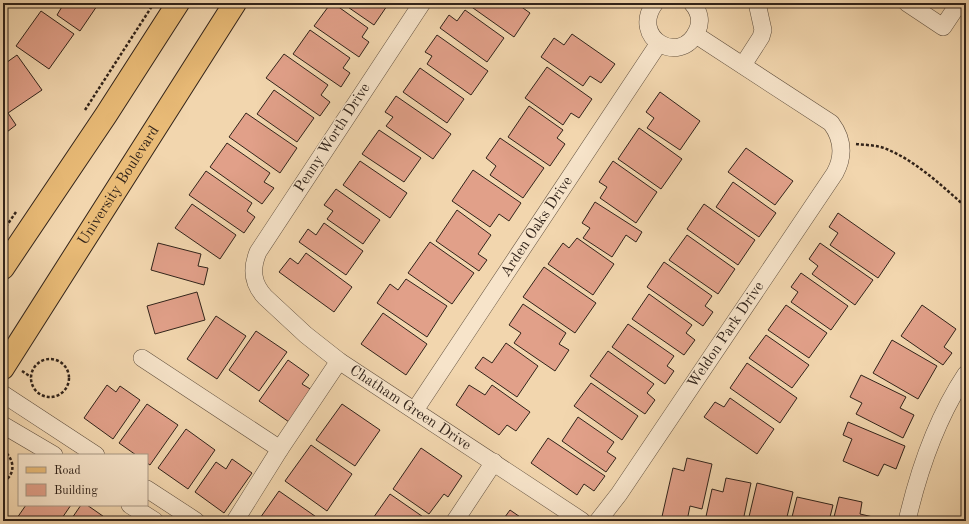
<svg xmlns="http://www.w3.org/2000/svg" width="969" height="524" viewBox="0 0 969 524" font-family="'Old Standard TT',serif">
<style>
.building{fill:#e1a089;stroke:#31231a}
.lines{fill:none;stroke-linecap:round;stroke-linejoin:round}
.minor-casing{stroke:#61503f;stroke-width:18}
.major-casing{stroke:#31231a;stroke-width:24}
.path{stroke:#31231a;stroke-width:2.5;stroke-dasharray:3 2;stroke-linecap:butt}
.minor{stroke:#f7e4ca;stroke-width:17}
.major{stroke:#e9bb77;stroke-width:22}
.labels{text-anchor:middle;dominant-baseline:central;stroke-width:3;stroke-linejoin:round;paint-order:stroke}
.street-label{font-size:15px;fill:#31231a;stroke:#f7e4ca}
</style>
<rect width="100%" height="100%" fill="#f2d6ae"/>
<filter id="stains"><feTurbulence type="fractalNoise" baseFrequency=".005" numOctaves="4"/><feColorMatrix values="0 0 0 0 .2 0 0 0 0 .09 0 0 0 0 .02 0 0 0 .5 -.17"/></filter>
<radialGradient id="worn" r=".72"><stop offset=".6" stop-color="#630" stop-opacity="0"/><stop offset="1" stop-color="#630" stop-opacity=".3"/></radialGradient>
<g class="building">
<path d="M60 3H99L80 31 57 15 63 5Z"/>
<path d="M331 3H333L368 28 362 37 369 42 359 57 314 26Z"/>
<path d="M342 3H389L374 25Z"/>
<path d="M466 3H516L530 13 514 37Z"/>
<path d="M465 10 504 38 487 62 440 28 449 15 457 21Z"/>
<path d="M41 11 74 34 49 69 16 46Z"/>
<path d="M310 30 350 58 343 68 350 73 341 87 293 54Z"/>
<path d="M572 34 615 64 601 83 590 76 583 86 541 57 554 38 564 45Z"/>
<path d="M437 35 488 71 471 95 427 64 432 56 425 52Z"/>
<path d="M284 54 328 85 321 95 330 102 320 116 266 78Z"/>
<path d="M17 55 42 90 8 113 16 125 3 135V112L7 109 3 104V65Z"/>
<path d="M547 67 592 99 579 118 571 113 563 125 525 98Z"/>
<path d="M420 68 464 99 447 123 403 92Z"/>
<path d="M274 90 314 118 297 142 257 114Z"/>
<path d="M660 92 700 121 680 150 647 128 654 118 646 112Z"/>
<path d="M396 96 451 134 433 159 386 126 393 117 385 112Z"/>
<path d="M529 106 563 130 557 138 565 144 550 166 508 137Z"/>
<path d="M246 113 297 148 280 173 229 137Z"/>
<path d="M639 128 682 159 661 189 618 159Z"/>
<path d="M379 130 421 158 404 182 362 154Z"/>
<path d="M500 138 544 168 523 198 490 175 496 166 486 158Z"/>
<path d="M227 143 270 173 264 182 274 188 262 204 210 167Z"/>
<path d="M746 148 793 181 775 205 728 172Z"/>
<path d="M360 161 407 193 390 218 343 185Z"/>
<path d="M613 161 657 192 636 223 600 198 607 187 599 182Z"/>
<path d="M473 170 521 203 509 221 499 214 490 227 452 201Z"/>
<path d="M206 171 252 203 247 211 255 217 244 233 189 195Z"/>
<path d="M733 182 776 213 759 237 716 207Z"/>
<path d="M336 189 380 220 363 244 327 219 333 211 324 205Z"/>
<path d="M595 202 642 232 636 242 626 235 612 257 583 238 590 228 582 223Z"/>
<path d="M192 204 236 235 220 259 175 228Z"/>
<path d="M704 204 755 240 738 265 687 229Z"/>
<path d="M457 210 491 235 478 254 487 260 479 271 436 241Z"/>
<path d="M838 213 895 253 878 278 830 245 838 233 829 227Z"/>
<path d="M324 223 363 251 346 275 299 242 308 229 316 235Z"/>
<path d="M687 235 735 269 718 294 669 260Z"/>
<path d="M577 238 614 264 593 295 548 264 563 243 569 248Z"/>
<path d="M430 242 474 273 452 304 408 273Z"/>
<path d="M158 243 201 254 198 266 208 268 204 285 151 270Z"/>
<path d="M820 243 873 280 855 305 812 274 818 266 809 259Z"/>
<path d="M306 253 352 287 334 312 279 272 290 258 298 264Z"/>
<path d="M664 262 712 296 705 306 713 312 703 326 647 287Z"/>
<path d="M544 267 596 303 575 333 523 297Z"/>
<path d="M801 273 848 306 831 330 791 302 798 292 791 287Z"/>
<path d="M406 279 447 306 427 337 377 303 390 284 398 290Z"/>
<path d="M197 292 205 320 155 334 147 306Z"/>
<path d="M649 294 692 325 686 333 695 340 684 355 632 319Z"/>
<path d="M523 304 566 333 559 344 569 350 555 371 514 343 521 333 509 325Z"/>
<path d="M786 305 827 333 809 358 768 330Z"/>
<path d="M922 305 956 329 944 347 952 353 943 365 901 336Z"/>
<path d="M383 313 427 344 406 375 361 344Z"/>
<path d="M216 316 246 336 217 379 187 359Z"/>
<path d="M628 324 674 356 667 366 674 371 665 384 612 347Z"/>
<path d="M256 331 287 352 259 391 229 370Z"/>
<path d="M766 335 809 365 792 388 749 358Z"/>
<path d="M892 340 937 366 918 399 873 373Z"/>
<path d="M506 343 538 366 517 397 475 368 483 357 492 363Z"/>
<path d="M608 351 654 384 647 393 655 400 645 414 590 376Z"/>
<path d="M288 360 309 375 302 384 312 390 289 422 259 401Z"/>
<path d="M747 363 797 398 780 423 730 388Z"/>
<path d="M861 375 906 397 900 408 914 415 903 438 856 414 862 403 850 397Z"/>
<path d="M591 383 638 416 622 440 574 406Z"/>
<path d="M107 385 116 392 120 386 140 400 113 439 84 418Z"/>
<path d="M469 385 485 395 492 385 530 412 516 431 507 425 499 435 456 405Z"/>
<path d="M730 398 774 429 757 454 704 417 715 402 724 407Z"/>
<path d="M147 404 178 425 150 465 147 463V455H136L119 443Z"/>
<path d="M342 404 380 430 355 466 316 440Z"/>
<path d="M578 417 614 442 607 452 616 458 606 472 562 441Z"/>
<path d="M848 422 905 446 896 469 884 464 878 476 843 461 852 439 843 435Z"/>
<path d="M186 429 215 450 188 489 158 468Z"/>
<path d="M548 438 605 476 594 491 584 484 577 495 531 463Z"/>
<path d="M311 445 352 474 327 511 285 481Z"/>
<path d="M421 448 462 476 448 497 444 494 429 514 393 489Z"/>
<path d="M687 458 712 464 702 509 690 506 687 521H661L673 468 684 471Z"/>
<path d="M232 459 252 473 224 513 195 492 216 462 226 469Z"/>
<path d="M726 478 751 483 743 521H705L712 489 723 492Z"/>
<path d="M757 483 793 492 786 521H748Z"/>
<path d="M279 491 322 521H258Z"/>
<path d="M390 494 429 521H371Z"/>
<path d="M797 497 833 505 829 521H791Z"/>
<path d="M839 497 862 502 860 514 873 517 872 521H833Z"/>
<path d="M26 505H71L60 521H21L17 518Z"/>
<path d="M81 505H87L110 521H70Z"/>
<path d="M510 510 526 521H502Z"/>
</g>
<g class="lines">
<g class="minor-casing">
<g id="minor">
<path id="s1" d="M422 3 258 252C251 269 252 283 265 297L306 335 339 361 582 521"/>
<path d="M655 3C629 38 681 67 697 31 702 21 699 11 692 3"/>
<path d="M907 3 943 27 959 3"/>
<path d="M743 65 761 37 763 30 757 3"/>
<path d="M142 358 280 449"/>
<path d="M3 394 96 455"/>
<path id="s2" d="M415 410 659 43"/>
<path d="M3 425 54 455"/>
<path d="M147 489 196 521"/>
<path d="M130 505 155 521"/>
<path d="M235 521 280 449 339 361"/>
<path d="M455 521 494 462"/>
<path id="s3" d="M598 521 619 494 835 173C844 156 843 139 831 123L696 35"/>
<path d="M907 521C919 469 936 419 966 374"/>
</g>
</g>
<g class="major-casing">
<g id="major">
<path d="M3 268 106 115 178 3"/>
<path id="s4" d="M3 368 235 3"/>
</g>
</g>
<g class="path">
<path d="M85 110 154 3"/>
<path d="M856 144C865 145 875 145 884 148 915 160 941 185 966 207"/>
<path d="M3 231 16 212"/>
<circle cx="50" cy="378" r="19"/>
<path d="M22 371 31 377"/>
<path d="M3 450C14 458 17 474 3 482"/>
</g>
<use href="#minor" class="minor"/>
<use href="#major" class="major"/>
</g>
<g class="labels">
<g class="street-label">
<text transform="translate(333 138) rotate(-57)">Penny Worth Drive</text>
<text stroke="none"><textPath href="#s4" startOffset="216">University Boulevard</textPath></text>
<text stroke="none"><textPath href="#s2" startOffset="220">Arden Oaks Drive</textPath></text>
<text stroke="none"><textPath href="#s3" startOffset="226">Weldon Park Drive</textPath></text>
<text stroke="none"><textPath href="#s1" startOffset="530">Chatham Green Drive</textPath></text>
</g>
</g>
<rect width="969" height="524" fill="none" stroke="#f2d6ae" stroke-width="16"/>
<rect x="4" y="4" width="961" height="516" fill="none" stroke="#31231a" stroke-width="2"/>
<rect x="8" y="8" width="953" height="508" fill="none" stroke="#31231a"/>
<rect x="18" y="454" width="130" height="52" fill="#f7e4ca" stroke="#a89784"/>
<rect x="26" y="467" width="20" height="6" fill="#e9bb77" stroke="#a89784"/>
<text x="54" y="474" font-size="12" fill="#31231a">Road</text>
<rect x="26" y="484" width="20" height="12" fill="#e1a089" stroke="#a89784"/>
<text x="54" y="494" font-size="12" fill="#31231a">Building</text>
<rect width="100%" height="100%" filter="url(#stains)"/>
<rect width="100%" height="100%" fill="url(#worn)"/>
</svg>
